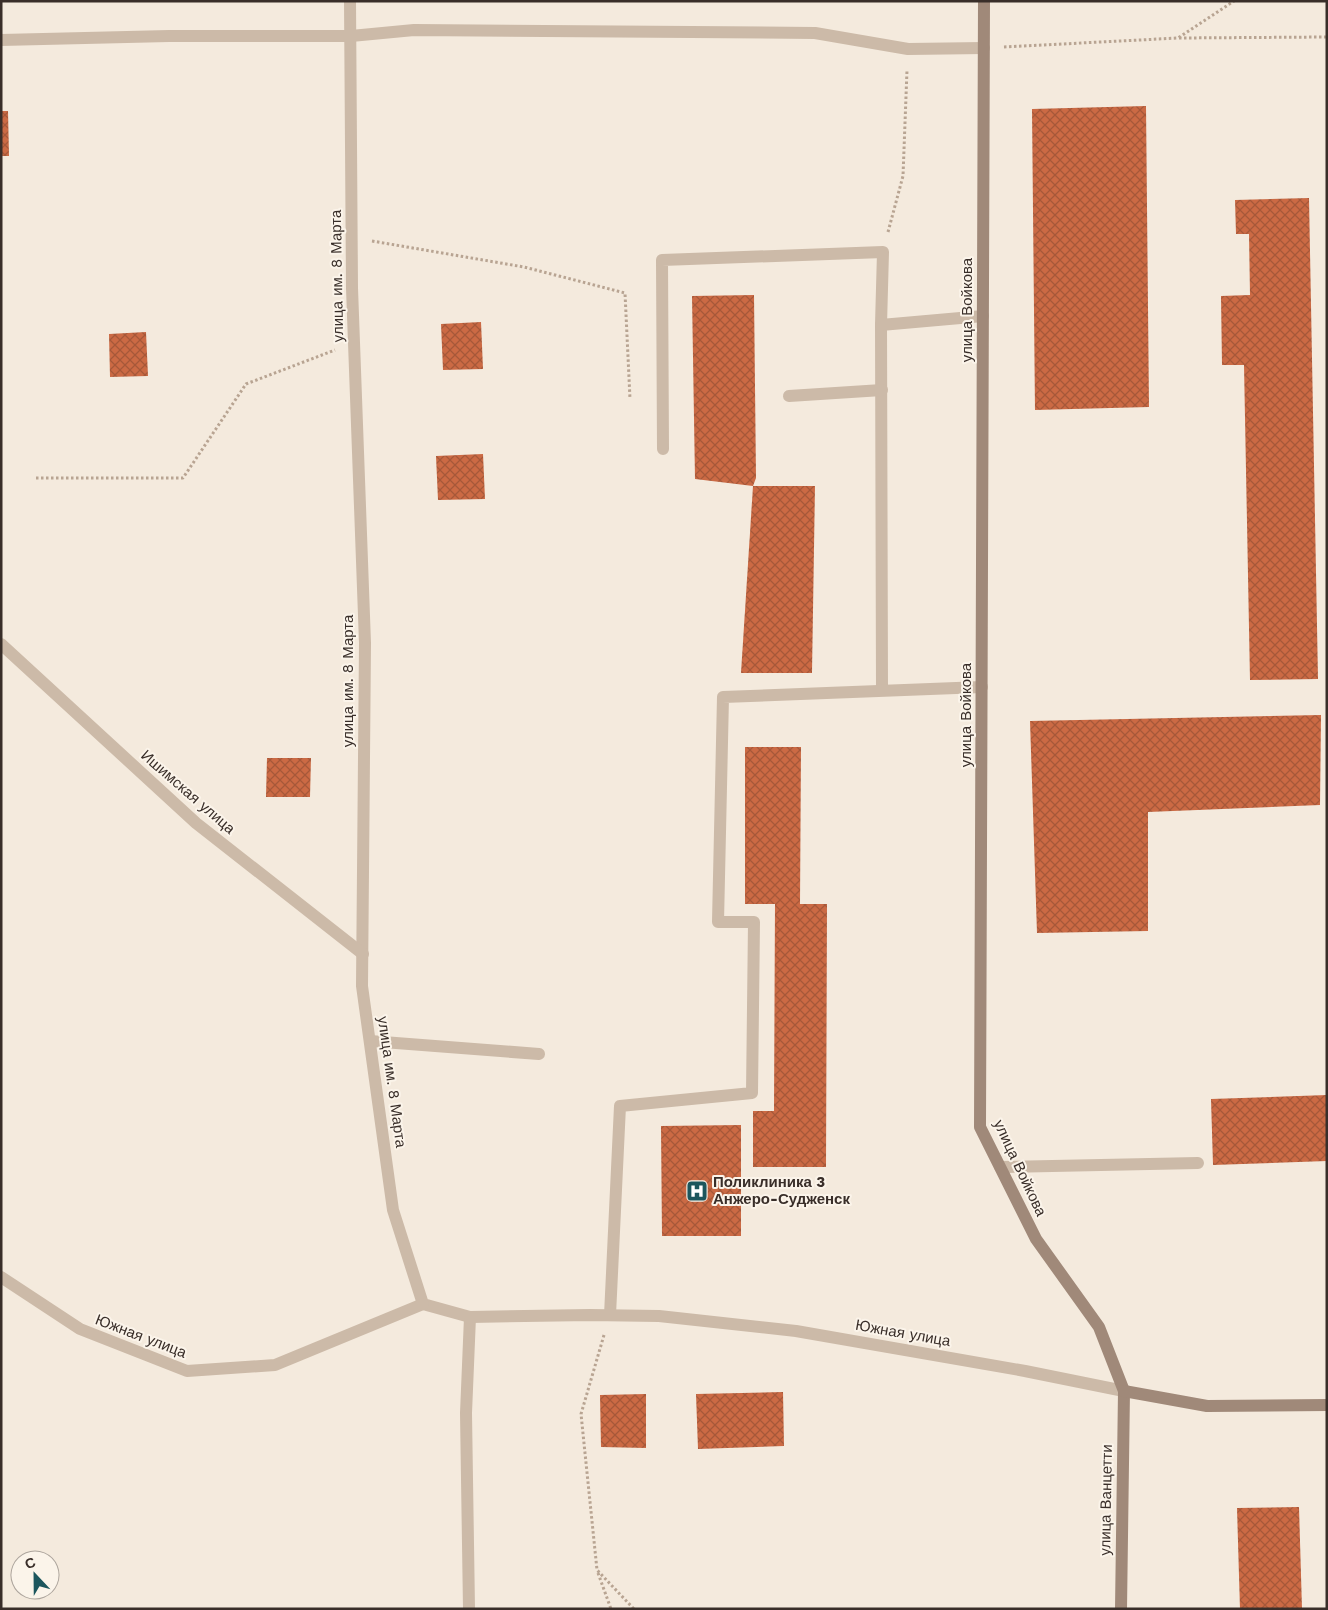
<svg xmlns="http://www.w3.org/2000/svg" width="1328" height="1610" viewBox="0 0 1328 1610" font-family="'Work Sans',sans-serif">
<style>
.building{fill:url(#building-cross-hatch)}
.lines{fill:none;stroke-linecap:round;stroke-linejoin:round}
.path{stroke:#b8a492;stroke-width:3;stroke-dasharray:2.5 2.5;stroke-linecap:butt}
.lane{stroke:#ccbaa8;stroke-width:12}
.street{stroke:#ccbaa8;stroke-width:12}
.secondary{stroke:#a08979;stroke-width:12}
.labels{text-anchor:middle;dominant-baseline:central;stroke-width:4;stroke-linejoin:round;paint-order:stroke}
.street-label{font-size:15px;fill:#392e29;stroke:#fbf4ea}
.poi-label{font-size:15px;font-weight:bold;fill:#392e29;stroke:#fbf4ea;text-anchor:start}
</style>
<defs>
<pattern id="building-cross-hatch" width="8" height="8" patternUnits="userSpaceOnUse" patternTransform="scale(1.25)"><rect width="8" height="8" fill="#cb6a44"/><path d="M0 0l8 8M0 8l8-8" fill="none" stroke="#a65839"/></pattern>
</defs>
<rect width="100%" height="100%" fill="#f4eadd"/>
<g class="building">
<path d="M1146 106 1149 407 1035 410 1032 109Z"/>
<path d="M1 111H8L9 156H1Z"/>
<path d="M1309 198 1318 679 1250 680 1244 365H1222L1221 296 1250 295 1249 234H1236L1235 200Z"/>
<path d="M754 295 756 478 753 486 695 479 692 296Z"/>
<path d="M481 322 483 369 443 370 441 324Z"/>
<path d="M146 332 148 376 110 377 109 334Z"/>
<path d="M483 454 485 499 438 500 436 456Z"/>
<path d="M753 486H815L812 673H741Z"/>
<path d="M1321 715 1320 805 1148 812V931L1037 933 1030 721Z"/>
<path d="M745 747H801L800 904H827L826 1167H753V1111H774L775 904H745Z"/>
<path d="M267 758H311L310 797H266Z"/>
<path d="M1327 1095V1161L1213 1165 1211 1099Z"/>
<path d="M741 1125V1236H662L661 1126Z"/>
<path d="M783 1392 784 1446 698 1449 696 1394Z"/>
<path d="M646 1394V1448L601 1447 600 1395Z"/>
<path d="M1299 1507 1302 1609H1240L1237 1508Z"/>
</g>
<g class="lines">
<g class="path">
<path d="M1179 38 1327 37"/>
<path d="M1004 47 1178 38 1234 1"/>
<path d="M888 232 903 176 907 70"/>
<path d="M372 241 524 267 625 293 630 399"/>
<path d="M36 478H183L246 384 335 350"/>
<path d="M604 1335 581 1414 597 1570 634 1609"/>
<path d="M598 1573 611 1609"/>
</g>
<g class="lane">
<path d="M881 325 882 690"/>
<path d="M789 396 882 390"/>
<path d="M663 449 662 260 883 252 881 325 983 316"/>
<path d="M370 1041 539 1054"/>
<path d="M1000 1167 1198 1163"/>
<path d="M610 1315 620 1106 752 1093 754 922H718L723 697 982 687"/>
<path d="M469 1609 466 1413 470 1317"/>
</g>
<g class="street">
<path d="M350 1 352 288 365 643 362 986 393 1210 423 1304 470 1317 590 1315 659 1316 796 1331 1025 1371 1124 1391"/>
<path d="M1 40 169 36H351L414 30 815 33 908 49 984 48"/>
<path d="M1 644 196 823 363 954"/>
<path d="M1 1277 80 1329 187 1371 275 1365 423 1304"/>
</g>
<g class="secondary">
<path d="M984 1 980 1127 1036 1239 1099 1327 1124 1391 1121 1609"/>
<path d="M1124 1391 1207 1406 1327 1405"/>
</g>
</g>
<defs>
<g id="hospital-square" transform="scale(1.125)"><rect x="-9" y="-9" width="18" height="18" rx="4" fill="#1c565d" stroke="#fbf4ea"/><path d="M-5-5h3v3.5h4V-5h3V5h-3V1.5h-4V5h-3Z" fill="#fff"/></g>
</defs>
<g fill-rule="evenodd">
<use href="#hospital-square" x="697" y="1191"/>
</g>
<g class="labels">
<g class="street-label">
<text transform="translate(337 276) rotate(-91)">улица им. 8 Марта</text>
<text transform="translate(967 310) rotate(-90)">улица Войкова</text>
<text transform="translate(348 681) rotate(-90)">улица им. 8 Марта</text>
<text transform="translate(966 715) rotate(-90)">улица Войкова</text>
<text transform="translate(188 792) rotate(41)">Ишимская улица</text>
<text transform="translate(392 1082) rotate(82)">улица им. 8 Марта</text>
<text transform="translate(1020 1168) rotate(65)">улица Войкова</text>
<text transform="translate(903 1333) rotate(10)">Южная улица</text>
<text transform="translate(141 1336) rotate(21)">Южная улица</text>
<text transform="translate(1106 1500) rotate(-89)">улица Ванцетти</text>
</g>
<g class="poi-label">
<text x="713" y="1182">Поликлиника 3<tspan x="713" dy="17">Анжеро-Судженск</tspan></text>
</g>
</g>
<rect width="1328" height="1610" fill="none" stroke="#392e29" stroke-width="5"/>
<g transform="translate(35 1575) rotate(338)"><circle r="24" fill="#fbf4ea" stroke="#ada59d"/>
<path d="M0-4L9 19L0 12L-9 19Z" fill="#1c565d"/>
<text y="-8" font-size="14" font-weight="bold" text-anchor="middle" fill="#392e29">С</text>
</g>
</svg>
